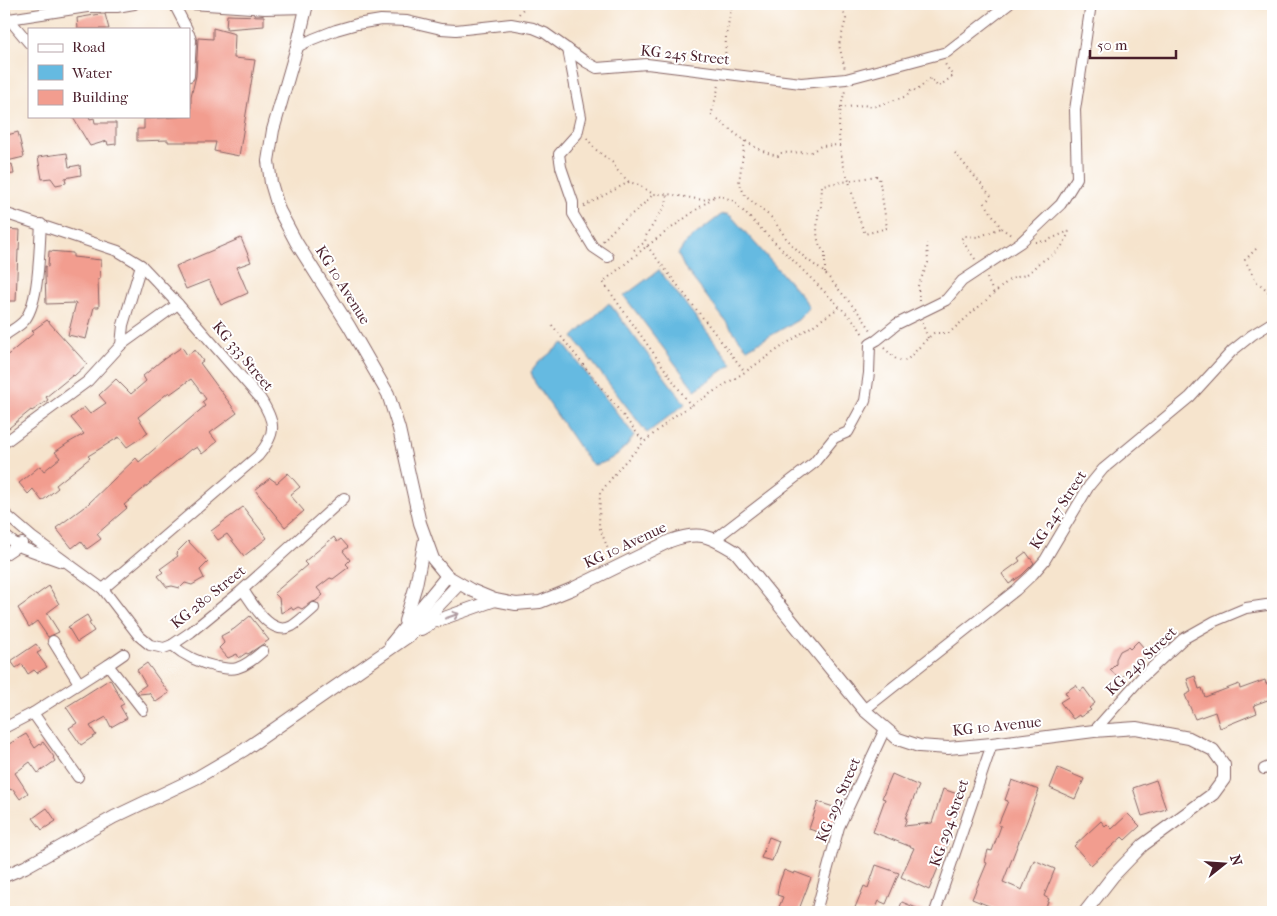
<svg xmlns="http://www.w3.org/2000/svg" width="1277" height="916" viewBox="0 0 1277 916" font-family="'IM FELL French Canon',serif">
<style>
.water{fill:#65bae1;stroke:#586c86}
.building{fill:#f29d8f}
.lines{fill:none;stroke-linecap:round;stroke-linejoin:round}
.minor-casing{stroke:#866464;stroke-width:12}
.tertiary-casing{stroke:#866464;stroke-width:14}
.path{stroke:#866464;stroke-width:2;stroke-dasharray:1 4;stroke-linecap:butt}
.minor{stroke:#fff;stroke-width:10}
.tertiary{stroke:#fff;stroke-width:12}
.oneway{stroke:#ae9aa0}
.labels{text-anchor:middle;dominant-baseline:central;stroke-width:4;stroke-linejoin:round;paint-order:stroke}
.street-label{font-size:15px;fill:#4a1f2b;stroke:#fff}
</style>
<rect width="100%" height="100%" fill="#fff"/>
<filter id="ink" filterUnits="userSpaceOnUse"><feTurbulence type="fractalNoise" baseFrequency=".02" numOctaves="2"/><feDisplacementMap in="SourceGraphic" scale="10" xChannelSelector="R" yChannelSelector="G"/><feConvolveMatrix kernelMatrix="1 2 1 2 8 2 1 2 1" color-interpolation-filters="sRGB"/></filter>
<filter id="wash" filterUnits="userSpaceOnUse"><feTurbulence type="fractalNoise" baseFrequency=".0096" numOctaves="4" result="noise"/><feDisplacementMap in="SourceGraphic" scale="20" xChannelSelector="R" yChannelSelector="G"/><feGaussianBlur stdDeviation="1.12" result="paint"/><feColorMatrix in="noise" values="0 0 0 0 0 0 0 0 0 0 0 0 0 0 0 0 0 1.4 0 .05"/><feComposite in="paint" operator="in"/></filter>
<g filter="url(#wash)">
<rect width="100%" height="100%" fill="#f6e4cd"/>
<g class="water">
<path d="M727 214 732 217 805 300 809 308 798 320 747 349 684 267 678 254 686 242 721 215Z"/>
<path d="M659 270 732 364 695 390 624 296Z"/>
<path d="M609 303 685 404 647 433 573 337Z"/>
<path d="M563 343 634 435C626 449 610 463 594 465L588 460 535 383 531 372 538 363Z"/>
</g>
<g id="blocks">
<g class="building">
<path d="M100 14H105L109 29H78L77 18Z"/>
<path d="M227 15 264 16V26L226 29Z"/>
<path d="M213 28 235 34 234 58 255 60 239 156 214 151 216 142H168V140L137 141V129H144V119L191 116V96L196 76 198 38 213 39Z"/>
<path d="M72 116H89L90 119 94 118 95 123H116V144L108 145 107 141 90 146Z"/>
<path d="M18 132 24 157 7 161 4 148V136Z"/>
<path d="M67 153 69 167 80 165 81 175 65 178 66 183 56 185 51 178 42 179 38 157Z"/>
<path d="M12 164 14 174 4 175V166Z"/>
<path d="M4 229 20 230 19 250H18L16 301H4Z"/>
<path d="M241 238 251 262 237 267 248 293 221 305 209 280 186 289 176 266Z"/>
<path d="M49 251 73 253V257L101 260 100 279H98L99 307H94L86 339 68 335 76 303 46 304 45 275V266L48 267Z"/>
<path d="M47 320 87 364 74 376 73 375 46 397 48 400 32 411 31 410 4 432V390L8 386 4 381V358L34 333 32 331Z"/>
<path d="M182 347 187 355 195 350 203 361 200 363 237 413 210 433 217 442 202 454 197 447 192 450 191 449 124 505 127 508 97 534 101 539 87 549 81 541 72 548 56 528 88 504 136 458 139 462 205 406 202 402 206 399 191 379 170 394 169 392 138 417 148 433 127 447 119 437 88 456 90 458 56 485 58 488 42 501 33 489 28 494 19 483 40 466 44 471 60 458 55 452 68 443 84 434 71 418 84 407 90 414 106 403 99 395 116 379 131 394 146 381 143 376 161 361Z"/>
<path d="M288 473 300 487 290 495 304 511 285 527 255 490 270 478 277 483Z"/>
<path d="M243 507 267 538 244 556 227 534 218 540 211 531Z"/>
<path d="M334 537 337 542 341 539 348 547 343 551 350 560 346 564 349 567 333 579 330 578 317 588 323 595 316 601 310 603 302 609 298 607 293 610 291 607 281 613 279 598 274 593 307 565 304 562Z"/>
<path d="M188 541 208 562 200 570 204 578 192 585 185 583 180 588 172 586 167 587 158 576 163 572 160 569 178 556 176 553Z"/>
<path d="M1026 552 1034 563 1022 575 1009 584 1002 574 1020 561 1018 558Z"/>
<path d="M49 586 59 604 47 613 59 632 48 637 37 621 29 627 18 608Z"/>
<path d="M87 615 91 622 89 623 94 631 77 642 68 627Z"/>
<path d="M250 616 269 640 248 654 246 653 239 658 237 654 228 658 219 648 224 643 221 636 234 629Z"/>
<path d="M1138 641 1149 654 1122 677 1119 675 1117 676 1110 670 1116 664V659L1120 651 1128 647 1130 649Z"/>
<path d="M36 644 41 651 37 653 47 667 37 673 34 670 28 674 22 664 16 668 11 661Z"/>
<path d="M147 663 169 693 156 702 149 693 139 694 137 691 146 685 137 670Z"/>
<path d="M1195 676 1199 689 1202 688 1205 697 1239 684 1240 689 1265 680 1266 684 1273 681V698L1254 705 1257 713 1220 728 1215 712 1195 719 1185 695 1191 692 1187 679Z"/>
<path d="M110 679 124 704 120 706 127 718 111 727 106 717 90 726 96 735 81 745 69 728 77 723 66 707Z"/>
<path d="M1076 685 1080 691 1084 688 1095 703 1089 708 1091 710 1080 717 1079 715 1073 719 1060 702 1068 697 1065 692Z"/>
<path d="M26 734 35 748 43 742 54 757 53 758 55 761 38 773 30 762 15 773 28 793 20 799 13 789 11 790 9 788 4 792V747Z"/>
<path d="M1058 768 1084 779 1075 799 1050 788Z"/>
<path d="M892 774 919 786 905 818H907L904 826 932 823 943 789 963 796 954 824 950 823 942 841 948 844 929 890 901 877 914 848 873 832 885 799 882 798Z"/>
<path d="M1012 780 1039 790 1003 882 1022 890 1034 860 1055 869 1044 896 1049 899 1044 912H1004L972 899 987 863 985 862 988 850 992 851 1001 826 998 825 1008 801 1005 800Z"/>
<path d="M1156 780 1166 809 1142 816 1133 788Z"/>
<path d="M818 802 840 809 830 836 809 829Z"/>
<path d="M47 808 56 821 42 830 33 818Z"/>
<path d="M1128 814 1140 826 1125 840 1122 837 1091 865 1074 846 1101 821 1105 826 1107 824 1112 829Z"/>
<path d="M769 837 779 841 772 861 761 858Z"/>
<path d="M876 865 899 873 886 904 879 901 874 912H859L854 910 864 886 868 888Z"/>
<path d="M784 870 794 874 795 872 811 878 798 912H777L783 897 777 895 779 884Z"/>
<path d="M902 902 926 912H898Z"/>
</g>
</g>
</g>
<g filter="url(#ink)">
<use href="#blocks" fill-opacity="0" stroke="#866464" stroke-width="1"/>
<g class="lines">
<g class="minor-casing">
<g id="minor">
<path d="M174 4 187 29"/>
<path d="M192 4 265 9 307 8"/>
<path d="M4 13 29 43"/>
<path d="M9 19 87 7H117L134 4"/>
<path d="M189 34 191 40 189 76"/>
<path d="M297 47 313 39 336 30 357 24 381 20 407 21 441 29 456 30 511 24 533 28 545 33 586 62 597 68 647 64 801 83 846 79 947 52 1009 4"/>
<path d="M568 49 581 117 577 134 559 154 561 167 573 202V214L593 247 608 257"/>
<path d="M4 213 118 251 141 265 178 304 260 398C276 423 277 433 258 456L103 589"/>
<path d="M4 336C10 331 18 327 23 322 40 304 39 249 41 224"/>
<path d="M121 345 123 325 141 265"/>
<path d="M4 443 88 381 121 345 178 304"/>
<path d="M4 513 32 537 103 589 139 636 150 645 164 648 172 645 191 632 240 592 344 498"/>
<path d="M4 535 18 546 62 562"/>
<path d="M715 539 814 463 834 438 848 432 865 401 869 373 870 344 877 340 897 324 946 300 962 281 1021 242 1061 204 1077 178 1075 110 1091 4"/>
<path d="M4 555 22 543"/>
<path d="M243 590C253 604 271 638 292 626 300 621 307 614 314 608"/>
<path d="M53 641 79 683"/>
<path d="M172 645C186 657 199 663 217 667 224 668 230 670 237 668 247 665 255 658 263 651"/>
<path d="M108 665 124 654"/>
<path d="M864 710 1016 590 1033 574 1045 560 1089 486 1103 469 1190 397 1232 351 1252 335 1273 322"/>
<path d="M33 713 78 777"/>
<path d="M4 728 33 713 108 665 143 710"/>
<path d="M1094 731 1141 678 1183 639 1215 621 1246 608 1273 604"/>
<path d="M1264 769 1273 765"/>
<path d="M816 912 839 827 885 729"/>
<path d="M935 912 992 744"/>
</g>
</g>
<g class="tertiary-casing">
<g id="tertiary">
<path d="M307 4 297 47 273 130 268 161 271 183 279 210 296 242 349 326 388 394 399 429 420 523 433 559 447 576 471 590 495 600 516 604 540 602 572 589 670 541C700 530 710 536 736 552L864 710 898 739 919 746 948 748 992 744 1094 731 1136 728 1189 738 1213 750 1224 765V779L1213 794 1143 845 1113 876 1085 912"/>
<path d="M405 621 416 585 425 539"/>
<path d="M421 629 433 622 495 600"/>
<path d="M391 644 447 576"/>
<path d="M4 876 25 867 114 817 198 777 244 750 410 635 459 584"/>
</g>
</g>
<g class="path">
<path d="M841 4 846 19 839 45 845 69"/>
<path d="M519 14 527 4"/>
<path d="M725 63 726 36 732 4"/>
<path d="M840 108 863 105 873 107 907 96 910 91 913 89 916 91 931 78 938 87 953 76 945 64"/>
<path d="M711 116 719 85"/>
<path d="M718 120C736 134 755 151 778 156L780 153 811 152 821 146 840 145"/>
<path d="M587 138 595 149 613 163 617 170 629 182 639 185 653 194H668L703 200 717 195 732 200 856 323 864 336"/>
<path d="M745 141 739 182 745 196 772 218 786 238 804 257 825 273 862 317 871 330"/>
<path d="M955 153 991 196 985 203 1001 228 1011 235"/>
<path d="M876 176 879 177 887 228 865 234 858 216 849 181Z"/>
<path d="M584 206 629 182"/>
<path d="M603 241C617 223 638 212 653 194"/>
<path d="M1036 242 1046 241 1069 231"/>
<path d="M647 246 745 372"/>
<path d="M1256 249 1245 260 1256 281 1268 291 1271 311"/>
<path d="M634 250 645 242 646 236 666 204 668 194"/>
<path d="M975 259 961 239 965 236 978 237 1001 228"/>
<path d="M825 273V252C813 243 818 221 819 207H821L822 185 849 181C837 153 836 119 845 91"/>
<path d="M987 278 994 294"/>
<path d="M919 301 918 286 928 263 927 243"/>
<path d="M922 323 928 338"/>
<path d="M552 325 644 442"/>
<path d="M884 348 896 359 902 361 907 360 928 338 934 333H949L1008 281C1014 277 1021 277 1027 274 1032 271 1035 266 1039 263 1055 253 1063 250 1069 231"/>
<path d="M691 406 603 282 647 246 715 196"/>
<path d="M611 557 599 526 600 493 622 465 644 442 676 415 745 372 840 307"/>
</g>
<use href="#minor" class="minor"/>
<use href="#tertiary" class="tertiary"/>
</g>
<defs><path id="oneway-shaft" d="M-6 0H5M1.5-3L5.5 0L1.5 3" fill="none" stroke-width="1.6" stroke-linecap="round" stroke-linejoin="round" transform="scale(1.25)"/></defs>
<use class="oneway" href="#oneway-shaft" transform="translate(452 616) rotate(-19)"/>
</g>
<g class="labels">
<g class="street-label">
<text transform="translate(685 55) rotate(6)">KG 245 Street</text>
<text transform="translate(343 285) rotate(58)">KG 10 Avenue</text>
<text transform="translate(243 356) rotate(50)">KG 333 Street</text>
<text transform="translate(1058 510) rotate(-57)">KG 247 Street</text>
<text transform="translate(625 545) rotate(-25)">KG 10 Avenue</text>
<text transform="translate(208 597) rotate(-39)">KG 280 Street</text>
<text transform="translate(1141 661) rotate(-44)">KG 249 Street</text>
<text transform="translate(997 726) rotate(-6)">KG 10 Avenue</text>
<text transform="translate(838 800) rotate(-67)">KG 292 Street</text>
<text transform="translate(949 823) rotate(-71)">KG 294 Street</text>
</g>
</g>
<rect width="1277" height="916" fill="none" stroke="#fff" stroke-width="20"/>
<rect x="28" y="28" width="162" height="90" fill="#ffffff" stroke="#b7a5aa"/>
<rect x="38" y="44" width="25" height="8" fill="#ffffff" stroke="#b7a5aa"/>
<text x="72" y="52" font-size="15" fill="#4a1f2b">Road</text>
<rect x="38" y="65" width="25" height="15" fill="#65bae1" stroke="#b7a5aa"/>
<text x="72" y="78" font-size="15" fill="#4a1f2b">Water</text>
<rect x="38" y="90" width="25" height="15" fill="#f29d8f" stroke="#b7a5aa"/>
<text x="72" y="102" font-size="15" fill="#4a1f2b">Building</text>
<g transform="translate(1224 864) rotate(73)" stroke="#ffffff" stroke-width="4" paint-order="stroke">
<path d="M0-4L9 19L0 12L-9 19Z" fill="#4a1f2b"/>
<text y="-8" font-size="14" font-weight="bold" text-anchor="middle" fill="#4a1f2b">N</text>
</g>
<path d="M1090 50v8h86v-8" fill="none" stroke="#4a1f2b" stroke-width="2.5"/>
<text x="1097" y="50" font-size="15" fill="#4a1f2b" stroke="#ffffff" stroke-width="4" paint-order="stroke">50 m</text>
</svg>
